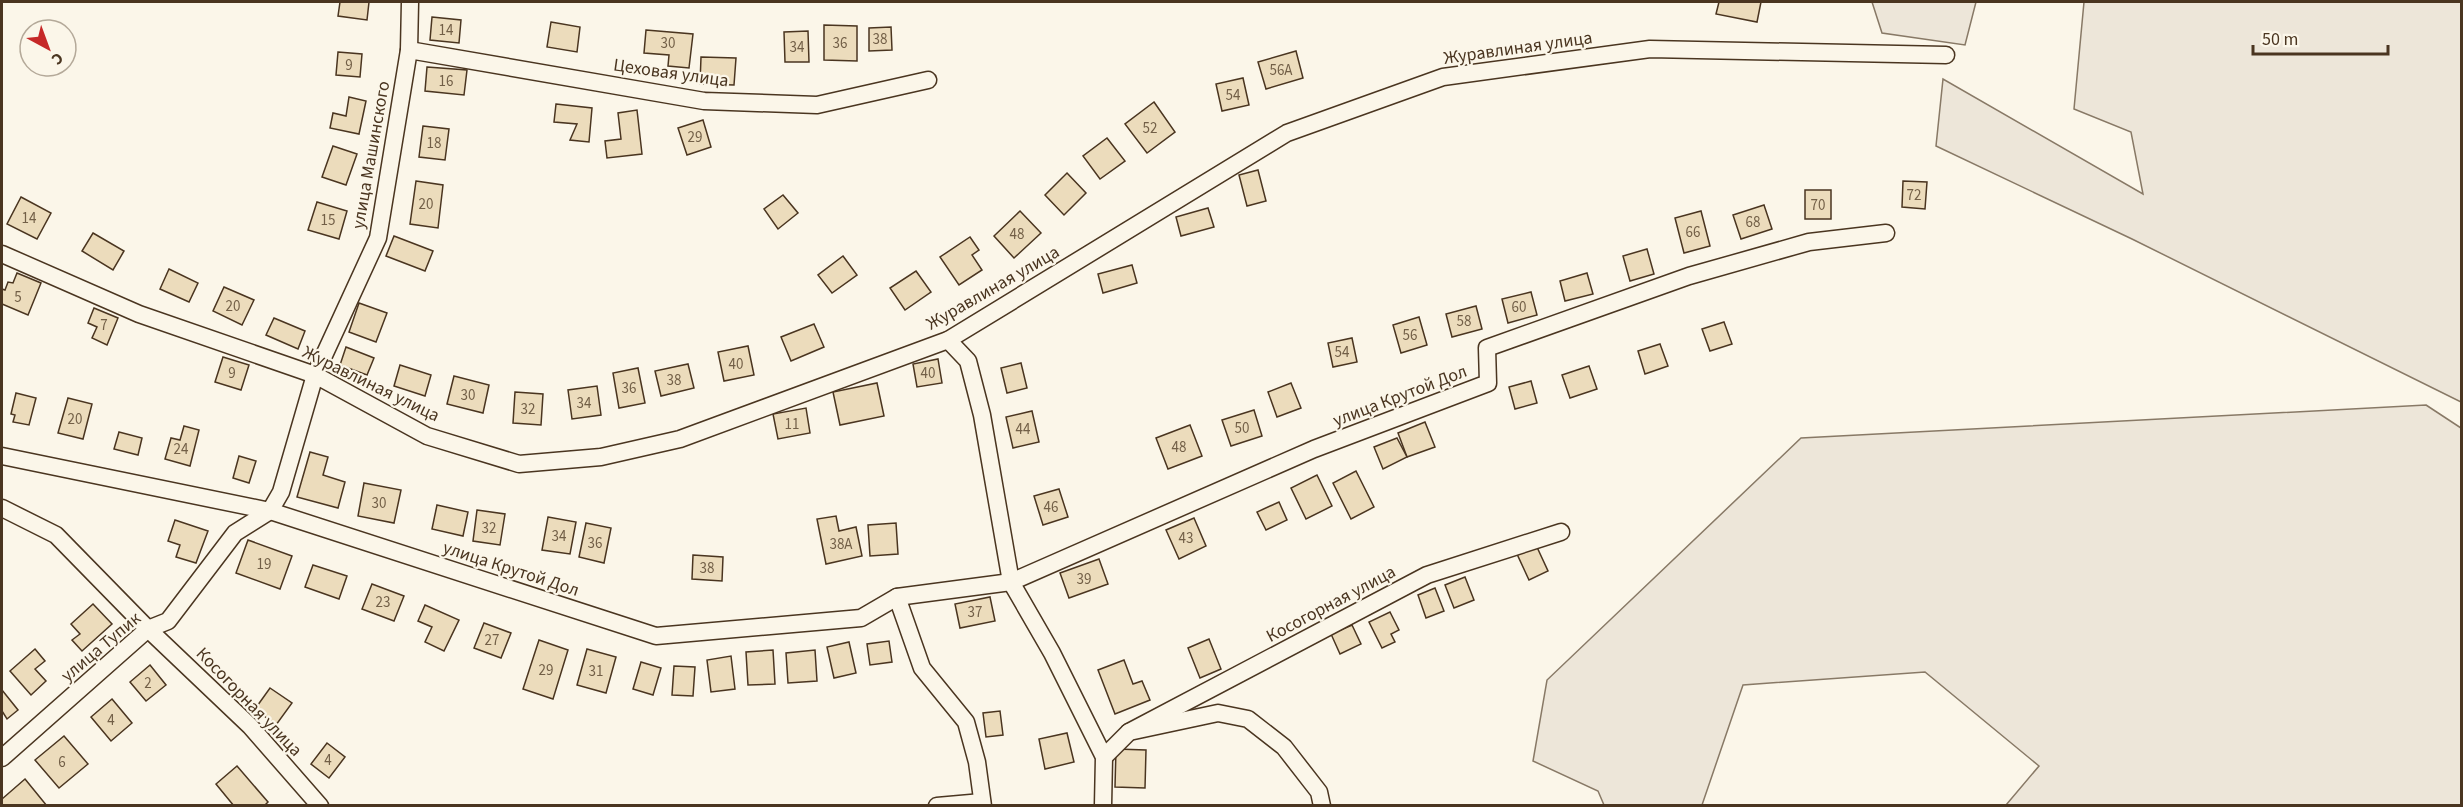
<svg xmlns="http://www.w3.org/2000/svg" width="2463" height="807" viewBox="0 0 2463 807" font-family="'Source Sans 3',sans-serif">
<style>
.green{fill:#ede6d9;stroke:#887966;stroke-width:1.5}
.building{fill:#ecdcbc;stroke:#4a3520;stroke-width:1.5}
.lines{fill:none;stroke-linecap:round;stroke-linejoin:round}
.street-casing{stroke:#4a3520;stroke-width:19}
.street{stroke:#fbf6e9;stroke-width:16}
.labels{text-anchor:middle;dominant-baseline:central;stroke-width:4.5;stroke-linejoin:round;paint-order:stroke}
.number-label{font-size:15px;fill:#725f47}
.street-label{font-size:18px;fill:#4a3520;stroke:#fbf6e9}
</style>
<rect width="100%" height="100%" fill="#fbf6e9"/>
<g class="green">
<path d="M1872 2H1976L1965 45 1882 33Z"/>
<path d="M2084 2H2461V402L2132 239 1936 146 1943 79 2143 194 2131 132 2074 109Z"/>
<path d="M2426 405 2461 428V805H2006L2039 766 1925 672 1743 685 1702 805H1604L1598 791 1533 761 1547 680 1801 438Z"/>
</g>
<g class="building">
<path d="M340 2H369L367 20 338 16Z"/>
<path d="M1719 2H1761L1757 22 1716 14Z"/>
<path d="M432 17 461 20 459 43 430 40Z"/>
<path d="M551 22 580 27 577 52 547 47Z"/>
<path d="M824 25 857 26V61L824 60Z"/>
<path d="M891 27 892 50 869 51V28Z"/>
<path d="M646 30 693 34 689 68 668 66 669 55 644 53Z"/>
<path d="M808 31 809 62H785L784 32Z"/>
<path d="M1296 51 1303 78 1266 89 1258 62Z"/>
<path d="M338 52 362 54 360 77 336 75Z"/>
<path d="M701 57 736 58 734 85 700 84Z"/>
<path d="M427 67 467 70 464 95 425 91Z"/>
<path d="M1243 78 1249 105 1222 111 1216 84Z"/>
<path d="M349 97 366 101 359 134 330 128 333 113 346 116Z"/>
<path d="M1154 102 1175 132 1147 153 1125 124Z"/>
<path d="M556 104 592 108 589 142 570 140 577 124 554 122Z"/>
<path d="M637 110 642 154 607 158 605 141 621 139 618 113Z"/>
<path d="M703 120 711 147 687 155 678 128Z"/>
<path d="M423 126 449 129 445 160 419 157Z"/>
<path d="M1107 138 1125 161 1100 179 1083 156Z"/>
<path d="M333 146 357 154 346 185 322 177Z"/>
<path d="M1258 170 1266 201 1247 206 1239 175Z"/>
<path d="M1067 173 1086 193 1064 215 1045 195Z"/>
<path d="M416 181 443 185 438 228 410 224Z"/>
<path d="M1903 181 1927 182 1925 209 1902 207Z"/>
<rect x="1805" y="190" width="26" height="29"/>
<path d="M783 195 798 213 778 229 764 209Z"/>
<path d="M21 197 51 213 37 239 7 224Z"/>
<path d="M317 202 347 211 339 239 308 230Z"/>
<path d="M1764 205 1772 229 1741 239 1733 215Z"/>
<path d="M1208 208 1214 227 1181 236 1176 217Z"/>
<path d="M1020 211 1041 233 1014 258 994 236Z"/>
<path d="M1701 211 1710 246 1684 253 1675 218Z"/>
<path d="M93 233 124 251 113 270 82 251Z"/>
<path d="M394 236 433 251 425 271 386 256Z"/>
<path d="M970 237 979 250 972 255 982 270 959 285 940 257Z"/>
<path d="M1647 249 1654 274 1630 281 1623 256Z"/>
<path d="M843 256 857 275 832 293 818 275Z"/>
<path d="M1132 265 1137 283 1103 293 1098 274Z"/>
<path d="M169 269 198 283 189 302 160 289Z"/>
<path d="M916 271 931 292 905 310 890 288Z"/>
<path d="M17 273 41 283 28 315 2 304V289L5 290 8 282 13 283Z"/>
<path d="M1587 273 1593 294 1565 301 1560 281Z"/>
<path d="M224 287 254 300 242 325 213 311Z"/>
<path d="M1531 292 1537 315 1508 323 1502 299Z"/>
<path d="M359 303 387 313 376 342 349 332Z"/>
<path d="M1476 306 1482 329 1452 337 1446 314Z"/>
<path d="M94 308 118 318 107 345 92 338 97 327 88 323Z"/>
<path d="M1419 317 1427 345 1401 353 1393 325Z"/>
<path d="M274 318 305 331 298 349 266 335Z"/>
<path d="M1724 322 1732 344 1710 351 1702 329Z"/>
<path d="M814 324 824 347 791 361 781 337Z"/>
<path d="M1352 338 1357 362 1333 367 1328 343Z"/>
<path d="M1660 344 1668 366 1645 374 1638 351Z"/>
<path d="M748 346 754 375 724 381 718 352Z"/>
<path d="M346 347 374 358 367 375 340 365Z"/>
<path d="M223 357 249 365 241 390 215 382Z"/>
<path d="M938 359 942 383 917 387 913 364Z"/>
<path d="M1021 363 1027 388 1007 393 1001 368Z"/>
<path d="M688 364 694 388 661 396 655 371Z"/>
<path d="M400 365 431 375 425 396 394 386Z"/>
<path d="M1589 366 1597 389 1570 398 1562 375Z"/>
<path d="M638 368 645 403 619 408 613 373Z"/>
<path d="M454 376 489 385 483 413 447 404Z"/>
<path d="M1531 381 1537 403 1515 409 1509 387Z"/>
<path d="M877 383 884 416 840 425 833 392Z"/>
<path d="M1291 383 1301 408 1277 417 1268 392Z"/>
<path d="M597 386 601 415 572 419 568 390Z"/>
<path d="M515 392 543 394 541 425 513 423Z"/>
<path d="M16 393 36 398 29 425 13 422 15 415 11 414Z"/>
<path d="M68 398 92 404 83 439 58 433Z"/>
<path d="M806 408 810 433 778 439 773 414Z"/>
<path d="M1254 410 1262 436 1231 446 1222 420Z"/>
<path d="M1032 411 1039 442 1013 448 1006 417Z"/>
<path d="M1425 422 1435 447 1407 457 1398 433Z"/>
<path d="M1190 425 1202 456 1168 469 1156 438Z"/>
<path d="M184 426 199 430 190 466 165 459 171 438 180 440Z"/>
<path d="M119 432 142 438 138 455 114 449Z"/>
<path d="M1397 438 1407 457 1383 469 1374 447Z"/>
<path d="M310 452 328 457 323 475 345 482 338 508 297 497Z"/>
<path d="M239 456 256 461 249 483 233 478Z"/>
<path d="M1356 471 1374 507 1351 519 1333 483Z"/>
<path d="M1317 475 1332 506 1306 519 1291 488Z"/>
<path d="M364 483 401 490 394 523 358 516Z"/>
<path d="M1059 489 1068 517 1043 525 1034 496Z"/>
<path d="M1279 502 1287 520 1266 530 1257 512Z"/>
<path d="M437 505 468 512 463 536 432 529Z"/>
<path d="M477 510 505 514 500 545 473 541Z"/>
<path d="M836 516 839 531 856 527 862 556 826 564 817 519Z"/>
<path d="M548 517 576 522 570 554 542 550Z"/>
<path d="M1194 518 1206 546 1179 559 1166 530Z"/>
<path d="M175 520 208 531 196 563 176 557 180 545 168 541Z"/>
<path d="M586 523 611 528 604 563 579 557Z"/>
<path d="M896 523 898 554 870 556 868 525Z"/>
<path d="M248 540 292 556 280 589 236 573Z"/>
<path d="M1536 545 1548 571 1529 580 1517 554Z"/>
<path d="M693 555 723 557 722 581 692 579Z"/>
<path d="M1099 559 1108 584 1069 598 1060 573Z"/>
<path d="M313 565 347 576 339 599 305 587Z"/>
<path d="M1465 577 1474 600 1454 608 1445 585Z"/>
<path d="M372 584 404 596 394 621 362 609Z"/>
<path d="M1435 588 1444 611 1426 618 1418 595Z"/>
<path d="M990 597 995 621 960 628 955 604Z"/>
<path d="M93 604 112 624 82 651 72 640 80 634 71 624Z"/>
<path d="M425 605 459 620 444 651 425 642 432 627 418 621Z"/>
<path d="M1390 612 1399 630 1391 634 1395 642 1382 648 1369 622Z"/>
<path d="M484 623 511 633 501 658 474 648Z"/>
<path d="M1352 625 1361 644 1340 654 1331 634Z"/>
<path d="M1209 639 1221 669 1200 678 1188 648Z"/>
<path d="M539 640 568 650 553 699 523 689Z"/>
<path d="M889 641 892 662 870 665 867 644Z"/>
<path d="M849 642 856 673 834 678 827 647Z"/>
<path d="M35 649 45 661 35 669 46 681 31 695 10 671Z"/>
<path d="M587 649 616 657 606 693 577 685Z"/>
<path d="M773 650 775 684 748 685 746 652Z"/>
<path d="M815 650 817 681 788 683 786 653Z"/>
<path d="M731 656 735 689 711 692 707 660Z"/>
<path d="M1124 660 1133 684 1142 681 1150 700 1115 714 1098 670Z"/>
<path d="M641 662 661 668 653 695 633 689Z"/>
<path d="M150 665 166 685 146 701 130 682Z"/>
<path d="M674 666 695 667 693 696 672 695Z"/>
<path d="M270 688 292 703 276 725 255 709Z"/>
<path d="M2 690 18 710 7 719 2 711Z"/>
<path d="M112 699 132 723 111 741 91 717Z"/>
<path d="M1000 711 1003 735 986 737 983 713Z"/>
<path d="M1067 733 1074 762 1045 769 1039 739Z"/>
<path d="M64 736 88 764 59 788 35 760Z"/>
<path d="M327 743 345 757 329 778 311 764Z"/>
<path d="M1116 749 1146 750 1145 788 1115 787Z"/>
<path d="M237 766 268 802 264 806H234L216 784Z"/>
<path d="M25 779 47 806H2V799Z"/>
</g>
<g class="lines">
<g class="street-casing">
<g id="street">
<path d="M409 50 704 101 817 105 928 80"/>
<path d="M2 254 139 314 315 375 427 436 519 464 601 457 680 439 948 340 1287 133 1443 77 1650 49 1946 55"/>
<path d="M948 340 968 361 982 415 1011 582 1052 653 1104 757 1103 806"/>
<path d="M2 456 270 511 656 636 861 618 897 597 1011 582 1314 449 1488 383 1487 348 1689 276 1809 242 1886 233"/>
<path d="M2 508 56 535 148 629 250 726 320 806"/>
<path d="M897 597 922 668 966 722 977 762 983 806"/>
<path d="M1129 732 1427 575 1561 532"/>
<path d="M1104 757 1129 732 1218 713 1248 719 1284 747 1319 792 1322 806"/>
<path d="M2 758 148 629 168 621 235 533 270 511 281 492 315 375 378 238 409 50 410 2"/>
<path d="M937 806 982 802"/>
</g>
</g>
<use href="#street" class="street"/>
</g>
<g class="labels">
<g class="number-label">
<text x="446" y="30">14</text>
<text x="880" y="39">38</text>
<text x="668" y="43">30</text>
<text x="840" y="43">36</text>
<text x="797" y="47">34</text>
<text x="349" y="65">9</text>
<text x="1281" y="70">56А</text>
<text x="446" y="81">16</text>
<text x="1233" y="95">54</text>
<text x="1150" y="128">52</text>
<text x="695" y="137">29</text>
<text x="434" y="143">18</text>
<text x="1914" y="195">72</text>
<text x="426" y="204">20</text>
<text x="1818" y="205">70</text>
<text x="29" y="218">14</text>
<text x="328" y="220">15</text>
<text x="1753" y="222">68</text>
<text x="1693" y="232">66</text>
<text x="1017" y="234">48</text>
<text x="18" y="297">5</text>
<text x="233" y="306">20</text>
<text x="1519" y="307">60</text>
<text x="1464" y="321">58</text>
<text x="104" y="325">7</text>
<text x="1410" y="335">56</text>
<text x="1342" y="352">54</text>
<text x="736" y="364">40</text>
<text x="232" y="373">9</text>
<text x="928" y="373">40</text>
<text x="674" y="380">38</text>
<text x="629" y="388">36</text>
<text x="468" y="395">30</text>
<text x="584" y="403">34</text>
<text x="528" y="409">32</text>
<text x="75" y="419">20</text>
<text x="792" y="424">11</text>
<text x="1242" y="428">50</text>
<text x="1023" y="429">44</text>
<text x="1179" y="447">48</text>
<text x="181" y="449">24</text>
<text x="379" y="503">30</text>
<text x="1051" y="507">46</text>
<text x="489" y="528">32</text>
<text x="559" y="536">34</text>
<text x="1186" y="538">43</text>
<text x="595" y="543">36</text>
<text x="841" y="544">38А</text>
<text x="264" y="564">19</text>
<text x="707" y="568">38</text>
<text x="1084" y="579">39</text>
<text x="383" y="602">23</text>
<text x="975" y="612">37</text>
<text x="492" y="640">27</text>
<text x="546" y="670">29</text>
<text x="596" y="671">31</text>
<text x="148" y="683">2</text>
<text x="111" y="720">4</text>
<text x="328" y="760">4</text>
<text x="62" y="762">6</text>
</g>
<g class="street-label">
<text transform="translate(1518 48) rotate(-8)">Журавлиная улица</text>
<text transform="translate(671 73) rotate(8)">Цеховая улица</text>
<text transform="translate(371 155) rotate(-80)">улица Машинского</text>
<text transform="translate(993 288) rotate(-30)">Журавлиная улица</text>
<text transform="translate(371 384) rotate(26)">Журавлиная улица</text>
<text transform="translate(1400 396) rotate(-21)">улица Крутой Дол</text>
<text transform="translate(511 569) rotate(18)">улица Крутой Дол</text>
<text transform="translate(1331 604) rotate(-28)">Косогорная улица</text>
<text transform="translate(101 647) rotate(-40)">улица Тупик</text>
<text transform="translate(249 702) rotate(46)">Косогорная улица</text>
</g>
</g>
<rect width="2463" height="807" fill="none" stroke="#4a3520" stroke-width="6"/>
<g transform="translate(48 48) rotate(139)"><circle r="28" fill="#fbf6e9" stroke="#b4a999" stroke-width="1.5"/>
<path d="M0-4.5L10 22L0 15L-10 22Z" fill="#c62828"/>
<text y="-9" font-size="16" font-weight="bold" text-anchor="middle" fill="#4a3520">С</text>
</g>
<path d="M2253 45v9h135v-9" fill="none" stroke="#4a3520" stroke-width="3"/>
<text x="2262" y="45" font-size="18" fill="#4a3520" stroke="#fbf6e9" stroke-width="4.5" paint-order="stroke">50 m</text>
</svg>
